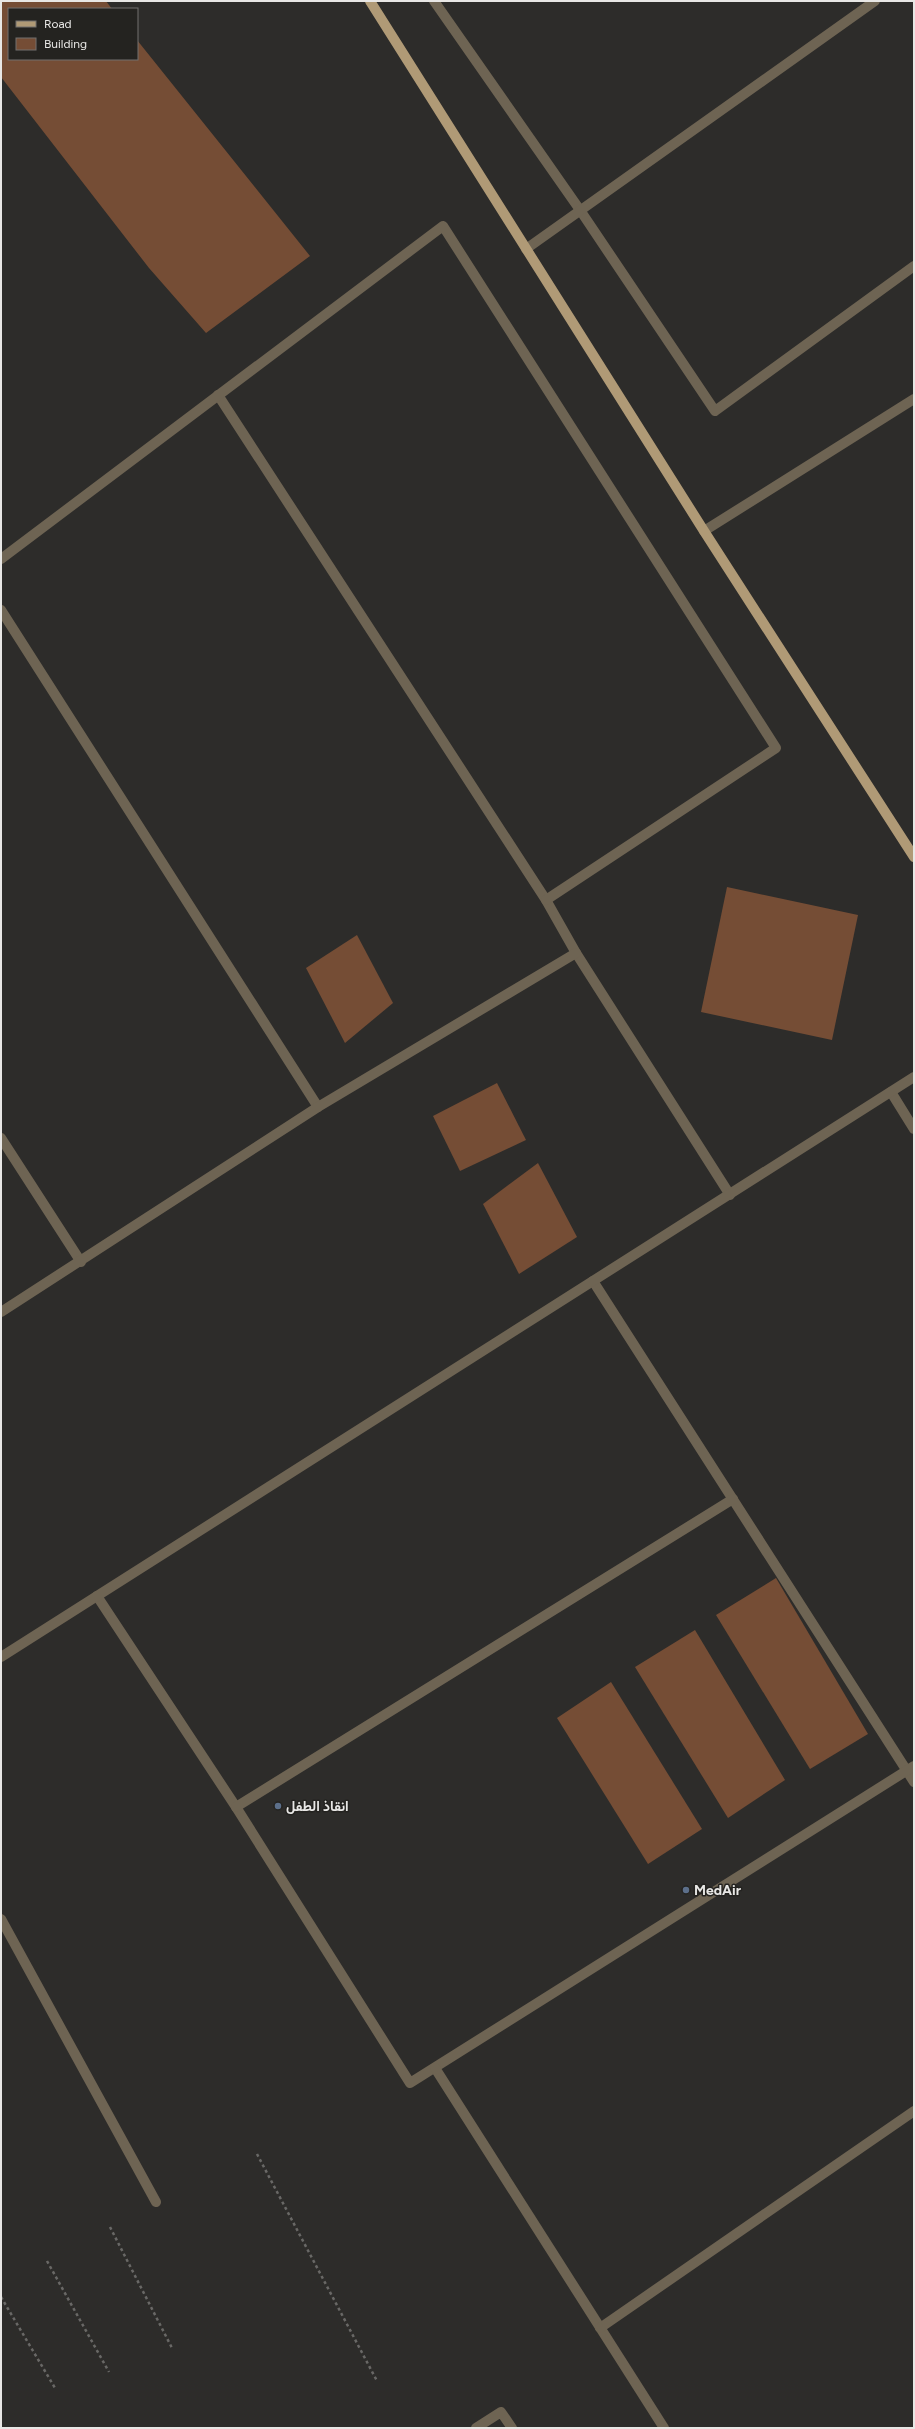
<svg xmlns="http://www.w3.org/2000/svg" width="915" height="2429" viewBox="0 0 915 2429" font-family="Figtree,Vazirmatn,sans-serif">
<style>
.building{fill:#754d35}
.lines{fill:none;stroke-linecap:round;stroke-linejoin:round}
.path{stroke:#696866;stroke-width:2.5;stroke-dasharray:3 3;stroke-linecap:butt}
.minor{stroke:#6e6453;stroke-width:10}
.major{stroke:#b09a76;stroke-width:10}
.service-dot{fill:#5c6f8a;stroke:#242320;stroke-width:1.5}
.labels{text-anchor:middle;dominant-baseline:central;stroke-width:3;stroke-linejoin:round;paint-order:stroke}
.poi-label{font-size:14px;font-weight:bold;fill:#e8e7e5;stroke:#242320;text-anchor:start}
</style>
<rect width="100%" height="100%" fill="#2d2c2a"/>
<g class="building">
<path d="M1 1H106L112 9H9V59H137V40L310 256 206 333 149 268 1 77Z"/>
<path d="M727 887 858 915 832 1040 701 1012Z"/>
<path d="M357 935 393 1003 345 1043 306 968Z"/>
<path d="M497 1083 526 1140 460 1171 433 1116Z"/>
<path d="M538 1163 577 1237 519 1274 483 1204Z"/>
<path d="M776 1578 868 1734 810 1769 716 1615Z"/>
<path d="M695 1630 785 1780 728 1818 635 1667Z"/>
<path d="M611 1682 702 1829 648 1864 557 1718Z"/>
</g>
<g class="lines">
<g class="path">
<path d="M257 2154 377 2381"/>
<path d="M110 2227 172 2348"/>
<path d="M47 2261 109 2372"/>
<path d="M1 2297 55 2388"/>
</g>
<g class="minor">
<path d="M434 1 580 210 715 411 914 266"/>
<path d="M526 249 875 1"/>
<path d="M218 395 546 900 576 953 730 1195"/>
<path d="M704 531 914 399"/>
<path d="M1 559 443 226 776 748 546 900"/>
<path d="M1 610 318 1107"/>
<path d="M891 1092 914 1129"/>
<path d="M1 1138 81 1262"/>
<path d="M593 1281 914 1782"/>
<path d="M1 1312 318 1107 576 953"/>
<path d="M97 1596 236 1807 410 2083 914 1766"/>
<path d="M1 1657 914 1077"/>
<path d="M236 1807 733 1499"/>
<path d="M1 1919 156 2202"/>
<path d="M435 2068 664 2428"/>
<path d="M600 2328 914 2111"/>
<path d="M476 2428 501 2412 512 2428"/>
</g>
<path class="major" d="M370 1 704 531 914 857"/>
</g>
<g class="service-dot">
<circle cx="278" cy="1806" r="4"/>
<circle cx="686" cy="1890" r="4"/>
</g>
<g class="labels">
<g class="poi-label">
<text x="286" y="1806">انقاذ الطفل</text>
<text x="694" y="1890">MedAir</text>
</g>
</g>
<rect width="915" height="2429" fill="none" stroke="#e8e7e5" stroke-width="4"/>
<rect x="8" y="8" width="130" height="52" fill="#242320" stroke="#72716f"/>
<rect x="16" y="21" width="20" height="6" fill="#b09a76" stroke="#72716f"/>
<text x="44" y="28" font-size="12" fill="#e8e7e5">Road</text>
<rect x="16" y="38" width="20" height="12" fill="#754d35" stroke="#72716f"/>
<text x="44" y="48" font-size="12" fill="#e8e7e5">Building</text>
</svg>
